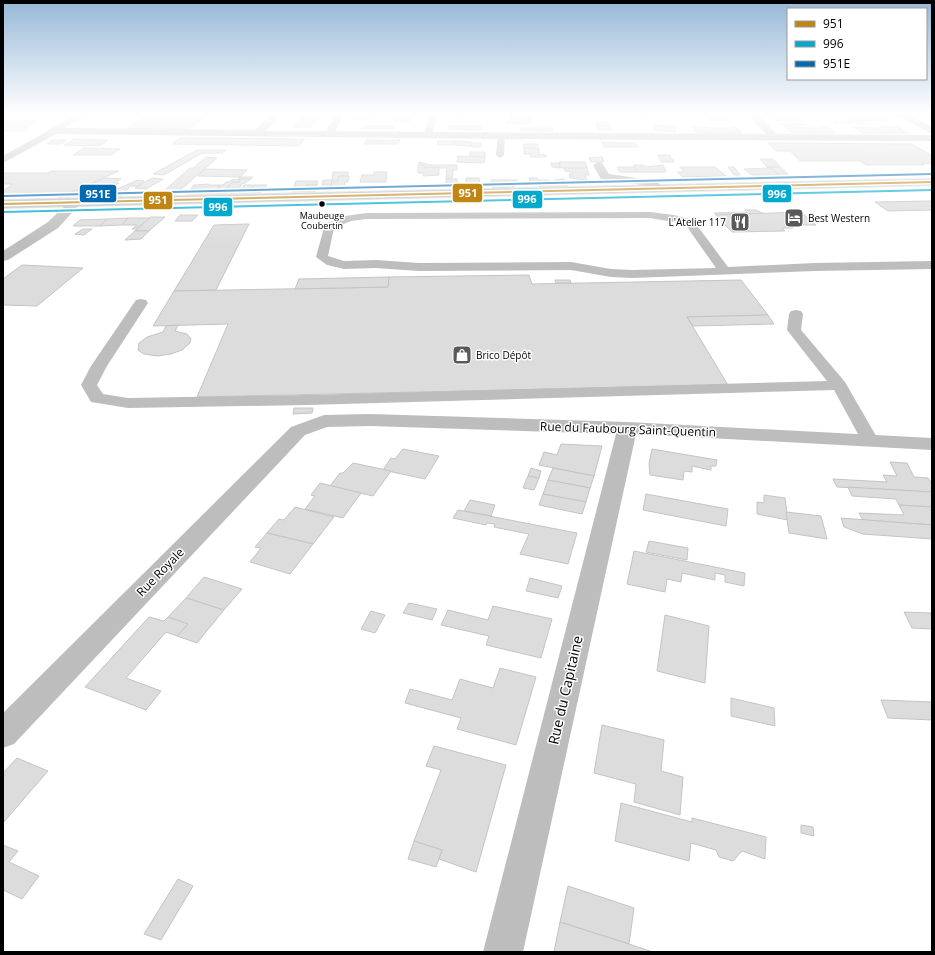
<svg xmlns="http://www.w3.org/2000/svg" width="935" height="955" viewBox="0 0 935 955" font-family="'Open Sans',sans-serif">
<style>
.green{fill:#e9e9e9}
.building{fill:#dcdcdc;stroke:#c4c4c4}
.lines{fill:none;stroke-linecap:round;stroke-linejoin:round}
.primary-casing{stroke:#dbdbdb;stroke-width:2}
.lane{fill:#bdbdbd;fill-rule:evenodd}
.street{fill:#bdbdbd;fill-rule:evenodd}
.primary{fill:#bdbdbd;fill-rule:evenodd}
.bus-1-casing{stroke:#fff;stroke-width:3}
.bus-2-casing{stroke:#fff;stroke-width:3}
.bus-3-casing{stroke:#fff;stroke-width:3}
.bus-1{fill:#bf8614;fill-rule:evenodd}
.bus-2{fill:#00a9ce;fill-rule:evenodd}
.bus-3{fill:#006ab2;fill-rule:evenodd}
.bus-dot{fill:#000;stroke:#fff;stroke-width:1.5}
.labels{text-anchor:middle;dominant-baseline:central;stroke-width:3;stroke-linejoin:round;paint-order:stroke}
.far-bus-label{font-size:9px;fill:#000;stroke:#fff}
.far-poi-label{font-size:10px;fill:#000;stroke:#fff;text-anchor:start}
.street-label{font-size:12px;fill:#000;stroke:#fff}
.near-street-label{font-size:14px;fill:#000;stroke:#fff}
.line-badge{stroke:#fff;stroke-width:1.5}
.badge-label{font-size:11px;text-anchor:middle;font-weight:bold;fill:#fff}
</style>
<rect width="100%" height="100%" fill="#fff"/>
<path class="green" d="M539 112H646L645 120Z"/>
<g class="building">
<path d="M152 112H211L189 129H127Z"/>
<path d="M307 112H323L311 127H294Z"/>
<path d="M359 112H373L369 119H355Z"/>
<path d="M400 112H413L409 122H395Z"/>
<path d="M510 112H526L527 114H531V118L510 117Z"/>
<path d="M702 112H721L726 116H710L705 115Z"/>
<path d="M767 112H786L788 113H783L787 116H772Z"/>
<path d="M853 112H874L881 117H857L855 115H863Z"/>
<path d="M453 113H466L465 117H451Z"/>
<path d="M710 116H726L730 121H710L708 119H713Z"/>
<path d="M772 116H787L789 118H798L801 121H778Z"/>
<path d="M511 117 531 118 532 122 526 121V124L507 123V121H511Z"/>
<path d="M848 117H881L888 121H868L853 120Z"/>
<path d="M38 120 22 131H23H3V121Z"/>
<path d="M833 121H862L865 123H835Z"/>
<path d="M595 122H608L610 126H597Z"/>
<path d="M794 123H801L805 125H783L781 124H795Z"/>
<path d="M655 125 675 127V132L655 130Z"/>
<path d="M363 126H379L377 129H361Z"/>
<path d="M379 126H395L393 129H377Z"/>
<path d="M449 126H466L465 130 449 129Z"/>
<path d="M466 126H482L481 130H465Z"/>
<path d="M597 126H610L612 130H598Z"/>
<path d="M784 126 808 128 815 133H792Z"/>
<path d="M693 127 716 128 720 133H698Z"/>
<path d="M731 127H736L742 133H720L716 128H732Z"/>
<path d="M821 127H827L836 133H815L808 128H822Z"/>
<path d="M853 127 877 128 885 133H863Z"/>
<path d="M880 127H897L908 133H885L877 128H881Z"/>
<path d="M520 128H536L537 131H521Z"/>
<path d="M536 128H552L553 131H537Z"/>
<path d="M180 138 304 139 299 146 172 144Z"/>
<path d="M74 139 108 140 99 146 64 145Z"/>
<path d="M53 140H67L61 144H47Z"/>
<path d="M366 140H382L380 144H364Z"/>
<path d="M382 140H400L398 144H380Z"/>
<path d="M438 141H455L454 145H437Z"/>
<path d="M455 141 472 142 471 146 454 145Z"/>
<path d="M602 142 619 143 621 147H604Z"/>
<path d="M472 143H481L480 147H474V146H471Z"/>
<path d="M619 143H635L638 147H621Z"/>
<path d="M768 143 912 144 932 156V164L922 163 924 165H866L860 161H800L790 151H776Z"/>
<path d="M523 144H538L539 149 524 148Z"/>
<path d="M84 148 120 149 111 155H73Z"/>
<path d="M524 148 539 149V154L546 155V157H531L530 154H524Z"/>
<path d="M197 150H226L222 153H202L164 175 153 174Z"/>
<rect x="470" y="152" width="15" height="5"/>
<path d="M658 155H670L671 158 670 159H673L674 162H661Z"/>
<path d="M458 156 485 157 484 163 457 162Z"/>
<path d="M206 157 217 158 179 191H164L190 168H193Z"/>
<path d="M602 157 604 162H591L589 158Z"/>
<path d="M760 159H773L780 167H767Z"/>
<path d="M419 162 431 165H457V170H453L452 179H446L447 168H424V165H419Z"/>
<path d="M559 162H585L587 168H561Z"/>
<path d="M551 163H559L560 168 552 167Z"/>
<path d="M418 165H424V168L439 167V175L423 176 424 173H418Z"/>
<path d="M634 165H644L645 167 663 165 666 172H637Z"/>
<path d="M617 167H635L637 172H620Z"/>
<path d="M680 167H715L726 176 683 177 677 172H684Z"/>
<path d="M728 167H734L740 175H734Z"/>
<path d="M767 167H780L788 174H778Z"/>
<path d="M564 168H587L589 175H585L587 180 570 178 569 174H573L572 172 565 171Z"/>
<path d="M770 168 779 175H752L744 169Z"/>
<path d="M205 169 247 170 240 177 198 176Z"/>
<path d="M52 171H119L63 196H3V191L13 184H3V173H48Z"/>
<path d="M333 172H348V176H339L338 181 332 182Z"/>
<path d="M374 172H387L386 182H360L362 175H374Z"/>
<path d="M339 176H349L348 182H345L344 186 331 187 332 182 338 181Z"/>
<path d="M240 177H253L251 179 237 180Z"/>
<path d="M105 178 121 179 104 189H107L100 196H71L68 199H56Z"/>
<path d="M152 178 163 179 146 189 135 188Z"/>
<path d="M466 178H479L480 185H466Z"/>
<path d="M529 178H537L538 180H549L552 187H540L539 183H531Z"/>
<path d="M240 179H251L241 185 237 193H224L230 184 233 182H239Z"/>
<path d="M240 179 239 182H233L230 184 224 193 214 194 220 185H223L226 182H229L231 180Z"/>
<rect x="446" y="179" width="11" height="5"/>
<path d="M564 179 568 187H552L550 183H556L554 180Z"/>
<path d="M138 180 144 181 137 186H130L122 196H111L117 189Z"/>
<path d="M323 180H332L331 185H322Z"/>
<path d="M491 180H517L516 186 513 187 493 188Z"/>
<path d="M296 181H318L317 185H306L304 192H292Z"/>
<path d="M114 183H119L111 189H117L111 196H100L107 189H104Z"/>
<path d="M209 184V185H220L214 194H187L194 185Z"/>
<path d="M244 185H254L249 193H239Z"/>
<path d="M254 185H267L260 193H249Z"/>
<path d="M306 185H317L315 192H304Z"/>
<path d="M932 201V210L888 211 875 202Z"/>
<path d="M745 210H755L765 214 716 215 714 213 747 212Z"/>
<path d="M801 212 816 225H790L793 228H782L785 231 732 232 716 215Z"/>
<path d="M180 215H198L192 221H175Z"/>
<path d="M165 217 149 231H135L150 217Z"/>
<path d="M128 218H150L136 229H132L137 225H122Z"/>
<path d="M128 218 122 225 100 226 107 219Z"/>
<path d="M107 219 100 226H73L80 220Z"/>
<path d="M249 224 216 290 174 291 214 225Z"/>
<path d="M83 229H92L84 235 75 234Z"/>
<path d="M135 231H149L141 239 125 240Z"/>
<path d="M22 265 83 268 37 306 3 305V279Z"/>
<path d="M529 275 532 284 741 280 768 315 687 317 728 385 197 397 228 324 153 326 174 291 388 287V277Z"/>
<path d="M389 277 388 287 295 289 299 279Z"/>
<path d="M555 280H570L571 283H556Z"/>
<path d="M768 315 774 324 693 326 687 317Z"/>
<path d="M178 325 175 331 187 334 191 339 190 343 182 350 171 354 157 356 144 354 138 350 139 343 147 337 163 332 166 326Z"/>
<path d="M294 408H313L312 413 293 414Z"/>
<path d="M561 444 602 446 594 476 539 465 544 452 557 455Z"/>
<path d="M403 449 439 456 425 479 383 470 391 458 395 459Z"/>
<path d="M652 449 717 460 716 466H711V470L692 466V472L684 471 683 480 650 475 649 464Z"/>
<path d="M890 462 907 463 914 477 928 478 932 484V492L837 487 833 479 887 482 883 475 897 476Z"/>
<path d="M353 463 391 471 373 496 330 486 340 473H343Z"/>
<path d="M531 468 541 471 539 478 528 476Z"/>
<path d="M553 468 594 476 590 488 548 480Z"/>
<path d="M528 476 539 478 534 490 523 488Z"/>
<path d="M548 480 590 488 586 502 543 494Z"/>
<path d="M320 483 361 493 343 518 305 509 315 496 311 495Z"/>
<path d="M848 487 932 492V507L899 505 896 499 852 496Z"/>
<path d="M543 494 586 502 582 514 539 505Z"/>
<path d="M646 494 728 509 726 526 643 510Z"/>
<path d="M764 495 785 498 788 520 757 514V502L764 503Z"/>
<path d="M470 500 495 505 491 516 464 511Z"/>
<path d="M899 505 932 507V525L863 520 859 513 904 515Z"/>
<path d="M295 507 334 517 313 544 267 533 279 519 284 520Z"/>
<path d="M458 510 577 533 568 564 520 554 529 534 494 527 495 524 487 523 486 525 453 518Z"/>
<path d="M786 512 821 516 827 539 789 533Z"/>
<path d="M841 518 932 525V539L863 534 844 527Z"/>
<path d="M267 533 313 544 290 574 250 562 261 548 255 547Z"/>
<path d="M649 541 688 548 687 560 646 552Z"/>
<path d="M634 551 745 573 744 586 725 582V575L715 573V580L682 573 681 582 667 579 665 592 627 584Z"/>
<path d="M204 577 242 589 224 610 186 598Z"/>
<path d="M530 578 562 586 558 598 526 591Z"/>
<path d="M186 598 224 610 197 643 177 636 188 624 168 617Z"/>
<path d="M409 603 437 609 432 620 403 613Z"/>
<path d="M493 606 552 619 541 658 486 645 489 636 441 625 448 610 488 620Z"/>
<path d="M371 611 385 615 375 633 361 629Z"/>
<path d="M904 612 931 613 932 629 912 628Z"/>
<path d="M665 615 709 626 705 683 657 671Z"/>
<path d="M149 617 164 621 168 617 188 624 177 636 166 632 126 678 161 691 146 710 85 687Z"/>
<path d="M500 668 536 677 516 745 457 729 461 718 405 703 410 689 452 700 460 679 493 688Z"/>
<path d="M731 698 774 708 775 726 731 716Z"/>
<path d="M881 700 932 702V720L888 718Z"/>
<path d="M602 725 664 740 661 771 683 777 680 815 634 802 636 784 594 773Z"/>
<path d="M434 746 506 765 476 872 439 859 442 850 414 841 441 770 426 766Z"/>
<path d="M17 758 48 771 3 823V773Z"/>
<path d="M621 803 692 822V818L766 837 765 859 742 851 733 861 719 857 716 850 691 843 689 861 615 841Z"/>
<path d="M801 825 813 827 814 836 801 833Z"/>
<path d="M414 841 442 850 436 867 408 859Z"/>
<path d="M3 845 18 851 9 862 39 876 22 899 3 890Z"/>
<path d="M178 879 193 886 161 940 144 934Z"/>
<path d="M568 886 634 908 629 944 560 922Z"/>
<path d="M560 922 629 944 653 952H554Z"/>
</g>
<g class="lines">
<g class="primary-casing">
<path id="primary" d="M932 179V185L3 208V200Z"/>
</g>
<g class="lane">
<path d="M498 134H501L505 136 504 155 500 158 496 155Z"/>
<path d="M650 212 674 215 693 220 728 267 815 263 932 261V269L815 271 632 278 611 277 571 270 419 271 376 268 344 269 327 265 316 257 325 224 345 216 366 213ZM650 218 685 224 716 268 632 270 611 269 571 262 419 263 376 260 344 261 328 256 334 228 351 221 366 219Z"/>
<path d="M141 299 146 300 148 303 107 366 97 385 103 394 128 398 307 395 827 381 787 330 789 314 791 311 796 310 801 311 803 314 801 330 845 382 879 441 876 445 870 446 864 445 834 390 307 405 128 408 91 402 81 385 91 366 136 300Z"/>
</g>
<g class="street">
<path d="M81 112H91L65 128 255 130 274 112H283L266 131H326L337 112H345L335 131 424 132 430 112H438L433 132 766 134 756 124 749 112H757L763 120 777 134 932 135V141L501 139 56 134 3 163V156Z"/>
<path d="M894 112H904L932 127V134L895 114Z"/>
<path d="M598 162 602 163 609 174 657 181 664 189 662 191C655 193 653 191 649 186L601 179 593 165Z"/>
<path d="M75 199 79 200 81 203 58 228 8 260 3 261V251L48 222 71 200Z"/>
<path d="M370 414 628 422 932 438V450L636 434 523 952H483L616 434 370 426 327 427 305 435 14 744 3 748V713L291 427 324 415Z"/>
</g>
<use href="#primary" class="primary"/>
<g class="bus-1-casing">
<path id="bus-1" d="M932 181V183L3 205V203Z"/>
</g>
<g class="bus-2-casing">
<path id="bus-2" d="M932 189V191L3 213V211Z"/>
</g>
<g class="bus-3-casing">
<path id="bus-3" d="M932 173V175L3 197V195Z"/>
</g>
<use href="#bus-1" class="bus-1"/>
<use href="#bus-2" class="bus-2"/>
<use href="#bus-3" class="bus-3"/>
</g>
<linearGradient id="sky" x2="0" y2="1"><stop stop-color="#96b7d6"/><stop offset="0.46" stop-color="#fff"/><stop offset="1" stop-color="#fff" stop-opacity="0"/></linearGradient>
<rect width="935" height="245" fill="url(#sky)"/>
<defs>
<g id="hotel-square" transform="scale(1)"><rect x="-9" y="-9" width="18" height="18" rx="4" fill="#595959" stroke="#fff"/><path d="M-6-4.5h1.5V1H6V5H4.5V3h-9V5H-6ZM-4 0a1.8 1.8 0 1 1 3.6 0ZM.5 0V-2.5h3Q6-2.5 6 0Z" fill="#fff"/></g>
<g id="restaurant-square" transform="scale(1)"><rect x="-9" y="-9" width="18" height="18" rx="4" fill="#595959" stroke="#fff"/><path d="M-5-6h1v4h1v-4h1v4h1v-4h1v5L-1.5 .5V6h-2V.5L-5-1ZM5-6V6H3V1.5H1.5Q1.5-4 5-6Z" fill="#fff"/></g>
<g id="shop-square" transform="scale(1)"><rect x="-9" y="-9" width="18" height="18" rx="4" fill="#595959" stroke="#fff"/><path d="M-5-2.5h2.3a2.7 3.5 0 0 1 5.4 0H5L5.5 6h-11ZM-1.5-2.5h3a1.5 2.3 0 0 0-3 0Z" fill="#fff"/></g>
</defs>
<g fill-rule="evenodd">
<use href="#hotel-square" x="794" y="218"/>
<use href="#restaurant-square" x="740" y="222"/>
<use href="#shop-square" x="462" y="355"/>
</g>
<circle class="bus-dot" cx="322" cy="204" r="3.5"/>
<g class="labels">
<g class="far-bus-label">
<text x="322" y="215">Maubeuge<tspan x="322" dy="10">Coubertin</tspan></text>
</g>
<g class="far-poi-label">
<text x="808" y="218">Best Western</text>
<text x="726" y="222" text-anchor="end">L'Atelier 117</text>
<text x="476" y="355">Brico Dépôt</text>
</g>
<g class="street-label">
<text transform="translate(628 429) rotate(2)">Rue du Faubourg Saint-Quentin</text>
<text transform="translate(160 572) rotate(-46)">Rue Royale</text>
</g>
<g class="near-street-label">
<text transform="translate(565 690) rotate(-77)">Rue du Capitaine</text>
</g>
</g>
<g class="line-badge">
<rect x="452" y="183" width="31" height="20" rx="4" fill="#bf8614"/>
<rect x="762" y="184" width="30" height="19" rx="4" fill="#00a9ce"/>
<rect x="79" y="184" width="38" height="19" rx="4" fill="#006ab2"/>
<rect x="512" y="190" width="31" height="19" rx="4" fill="#00a9ce"/>
<rect x="143" y="191" width="30" height="19" rx="4" fill="#bf8614"/>
<rect x="203" y="197" width="30" height="20" rx="4" fill="#00a9ce"/>
</g>
<g class="badge-label">
<text x="468" y="197">951</text>
<text x="777" y="198">996</text>
<text x="98" y="198">951E</text>
<text x="527" y="203">996</text>
<text x="158" y="204">951</text>
<text x="218" y="211">996</text>
</g>
<rect width="935" height="955" fill="none" stroke="#000000" stroke-width="8"/>
<rect x="787" y="8" width="140" height="72" fill="#ffffff" stroke="#999999"/>
<rect x="795" y="21" width="20" height="6" fill="#bf8614" stroke="#999999"/>
<text x="823" y="28" font-size="12" fill="#000000">951</text>
<rect x="795" y="41" width="20" height="6" fill="#00a9ce" stroke="#999999"/>
<text x="823" y="48" font-size="12" fill="#000000">996</text>
<rect x="795" y="61" width="20" height="6" fill="#006ab2" stroke="#999999"/>
<text x="823" y="68" font-size="12" fill="#000000">951E</text>
</svg>
